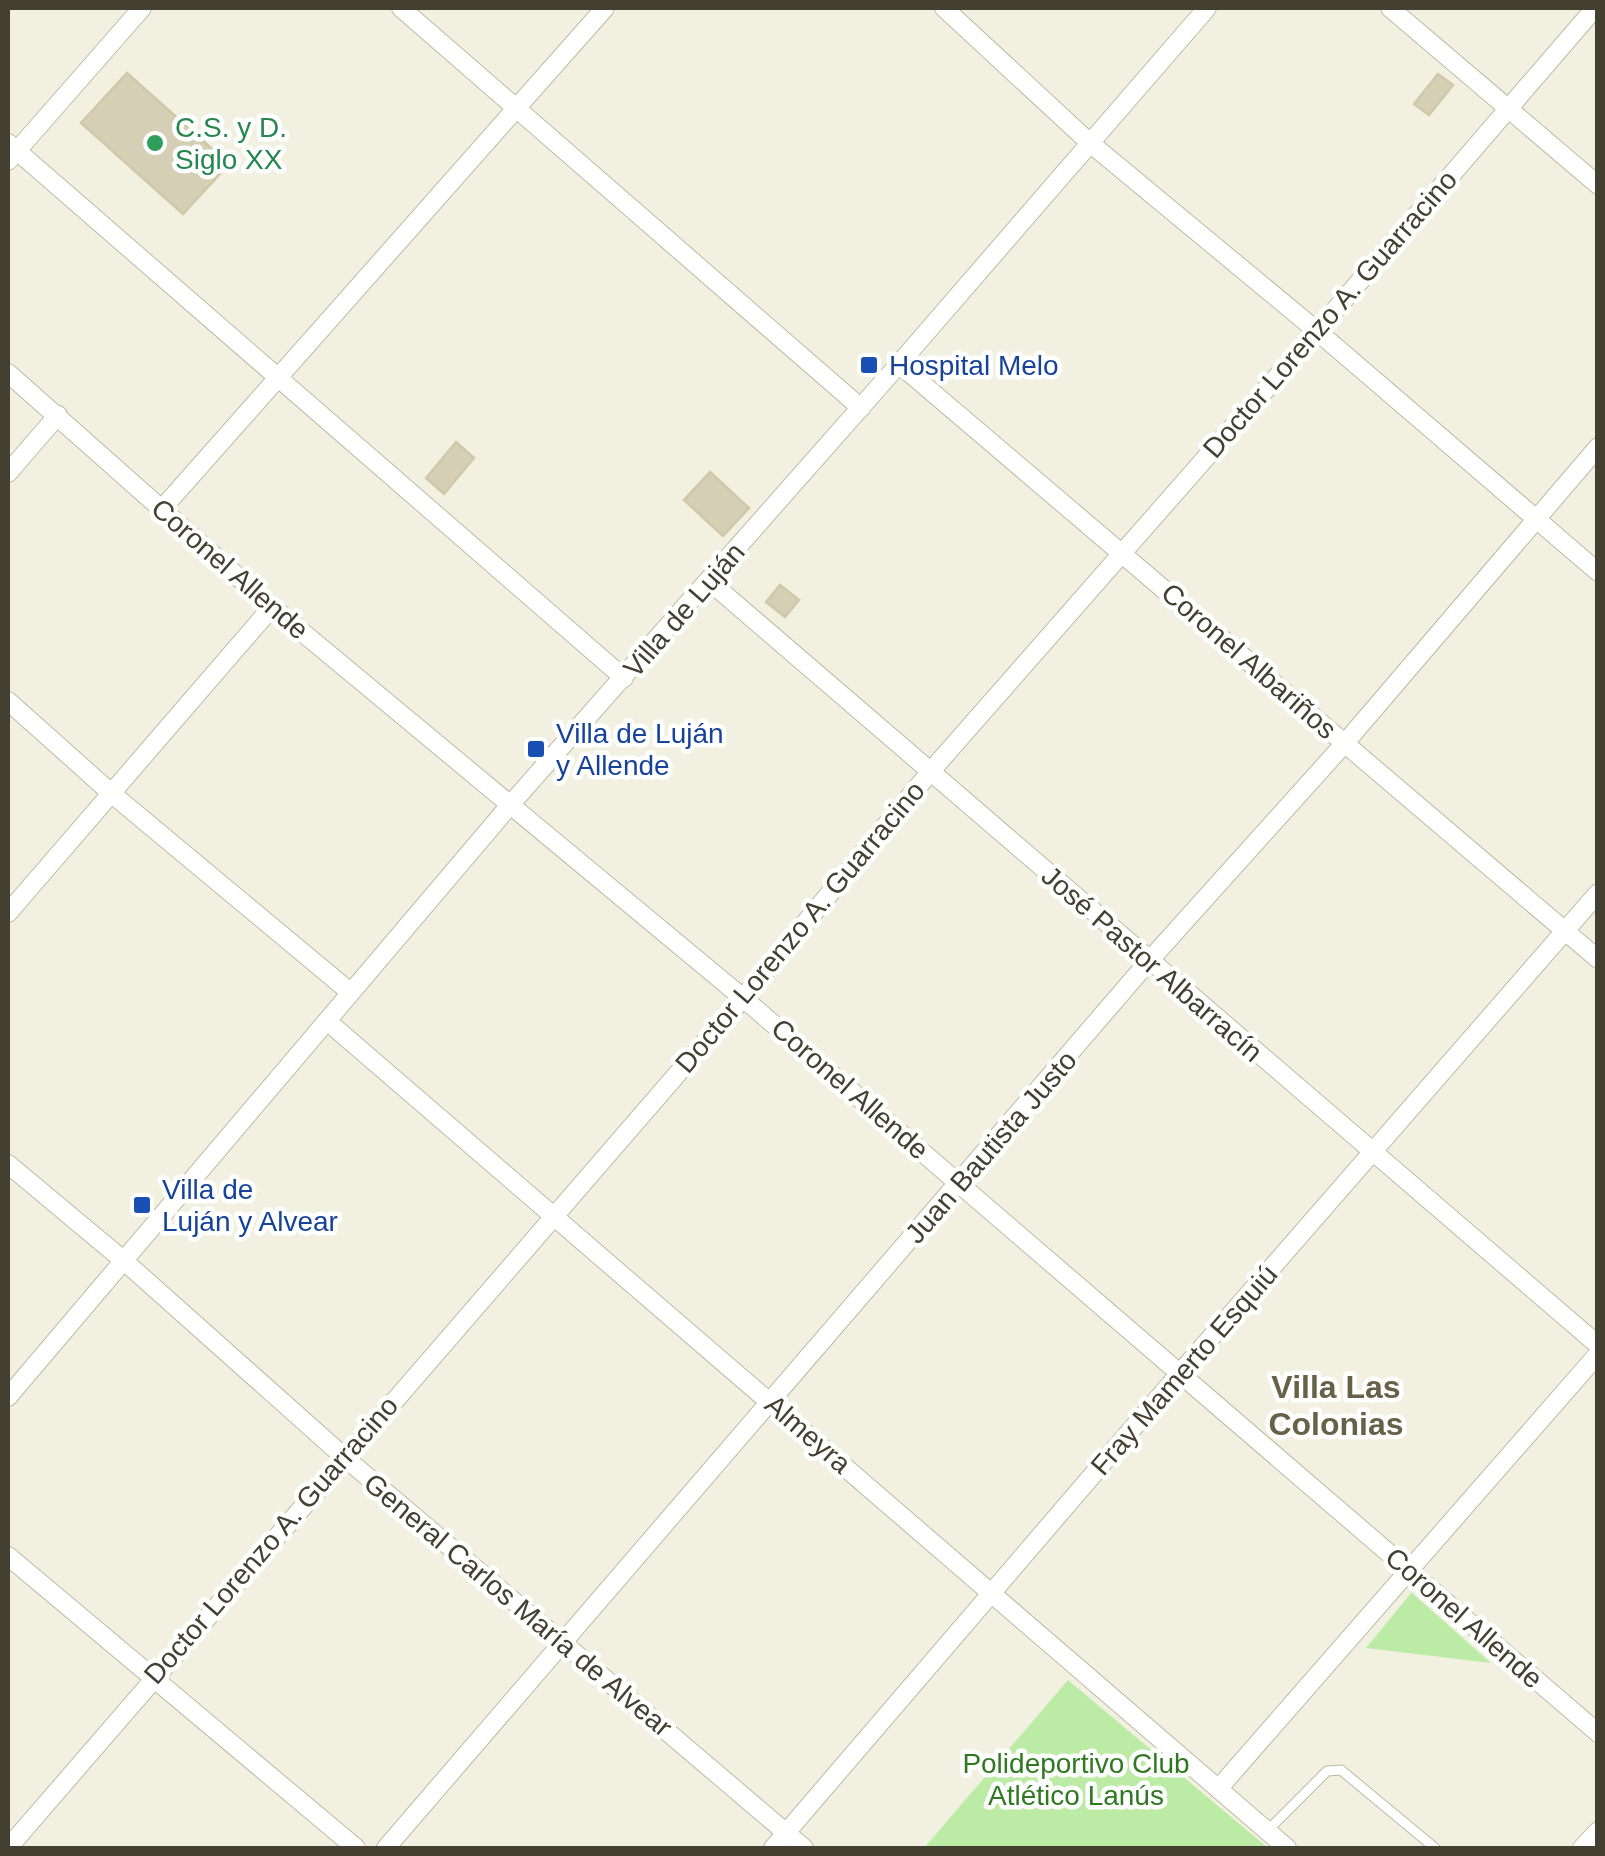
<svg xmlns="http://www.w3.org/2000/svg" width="1605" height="1856" viewBox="0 0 1605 1856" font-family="Arial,sans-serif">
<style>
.green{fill:#bceba5}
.building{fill:#d4cfb5;stroke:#d0c9a8;stroke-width:2.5}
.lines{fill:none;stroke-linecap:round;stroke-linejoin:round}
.service-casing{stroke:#bebaa3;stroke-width:11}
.minor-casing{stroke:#bebaa3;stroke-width:20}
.service{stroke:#fff;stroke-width:9}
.minor{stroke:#fff;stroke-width:18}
.leisure-dot{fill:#2e9e5b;stroke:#fff;stroke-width:4}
.transit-dot{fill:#1a4fb4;stroke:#fff;stroke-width:4}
.labels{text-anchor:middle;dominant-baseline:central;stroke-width:9;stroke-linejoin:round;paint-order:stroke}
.leisure-label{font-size:28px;fill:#27864d;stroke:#fff;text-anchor:start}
.street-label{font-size:28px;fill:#444031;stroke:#fff}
.transit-label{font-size:28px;fill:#164399;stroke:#fff;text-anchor:start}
.park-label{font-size:28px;fill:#2f7921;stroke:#fff}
.quarter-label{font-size:32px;font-weight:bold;fill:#676148;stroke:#fff}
</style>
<rect width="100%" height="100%" fill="#f2f1e1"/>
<g class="green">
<path d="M1411 1593H1412L1491 1663 1366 1648Z"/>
<path d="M1068 1680 1268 1848H924Z"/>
</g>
<g class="building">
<path d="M127 73 229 164 183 214 81 123Z"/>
<path d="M1438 74 1453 85 1429 115 1414 104Z"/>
<path d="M456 442 474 458 444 494 426 478Z"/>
<path d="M710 472 749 508 723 536 684 500Z"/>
<path d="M780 585 799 600 785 617 766 602Z"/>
</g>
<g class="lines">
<g class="service-casing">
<path id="service" d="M1267 1831 1327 1771 1341 1770 1435 1848"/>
</g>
<g class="minor-casing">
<g id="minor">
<path d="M401 8 861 408"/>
<path d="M944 8 1090 143 1317 331 1598 572"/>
<path d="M1390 8 1598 185"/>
<path d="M8 143 624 678"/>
<path d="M8 161 142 8"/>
<path d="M899 364 1598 959"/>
<path d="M8 373 272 607 743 998 1598 1733"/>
<path d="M8 473 58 415"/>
<path d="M161 510 605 8"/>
<path d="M709 581 1598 1345"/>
<path d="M8 701 111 793 350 992"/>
<path d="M8 913 272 607"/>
<path d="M327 1021 1287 1848"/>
<path d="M8 1164 123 1260 343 1456 804 1848"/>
<path d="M8 1397 510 805 899 364 1207 8"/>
<path d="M8 1556 356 1848"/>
<path d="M1218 1789 1598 1354"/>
<path d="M8 1848 743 998 931 771 1317 331 1595 8"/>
<path d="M386 1848 1148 962 1345 743 1598 447"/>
<path d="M773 1848 1180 1373 1598 893"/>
<path d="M1582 1848 1598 1831"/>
</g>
</g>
<use href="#service" class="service"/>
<use href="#minor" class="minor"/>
</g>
<circle class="leisure-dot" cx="155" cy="143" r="10"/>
<g class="transit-dot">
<rect x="859" y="355" width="20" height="20" rx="5"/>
<rect x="526" y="739" width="20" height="20" rx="5"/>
<rect x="132" y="1195" width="20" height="20" rx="5"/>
</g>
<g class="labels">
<g class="leisure-label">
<text x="175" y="127">C.S. y D.<tspan x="175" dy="32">Siglo XX</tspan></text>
</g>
<g class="street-label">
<text transform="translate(1330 314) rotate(-49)">Doctor Lorenzo A. Guarracino</text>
<text transform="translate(230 569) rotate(41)">Coronel Allende</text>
<text transform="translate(684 610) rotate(-49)">Villa de Luján</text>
<text transform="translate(1249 661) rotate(41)">Coronel Albariños</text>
<text transform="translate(800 927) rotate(-50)">Doctor Lorenzo A. Guarracino</text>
<text transform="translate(1152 964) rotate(41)">José Pastor Albarracín</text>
<text transform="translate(850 1089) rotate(41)">Coronel Allende</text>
<text transform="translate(991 1147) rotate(-49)">Juan Bautista Justo</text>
<text transform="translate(1184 1370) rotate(-49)">Fray Mamerto Esquiú</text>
<text transform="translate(808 1434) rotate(41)">Almeyra</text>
<text transform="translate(271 1540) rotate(-49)">Doctor Lorenzo A. Guarracino</text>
<text transform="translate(518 1605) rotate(40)">General Carlos María de Alvear</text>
<text transform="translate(1464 1618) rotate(41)">Coronel Allende</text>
</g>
<g class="transit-label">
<text x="889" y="365">Hospital Melo</text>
<text x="556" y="733">Villa de Luján<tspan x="556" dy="32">y Allende</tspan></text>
<text x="162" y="1189">Villa de<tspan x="162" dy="32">Luján y Alvear</tspan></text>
</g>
<g class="park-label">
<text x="1076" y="1763">Polideportivo Club<tspan x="1076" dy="32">Atlético Lanús</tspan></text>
</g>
<g class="quarter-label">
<text x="1336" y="1387">Villa Las<tspan x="1336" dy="37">Colonias</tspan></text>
</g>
</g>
<rect width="1605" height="1856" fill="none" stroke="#444031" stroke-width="20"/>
</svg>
